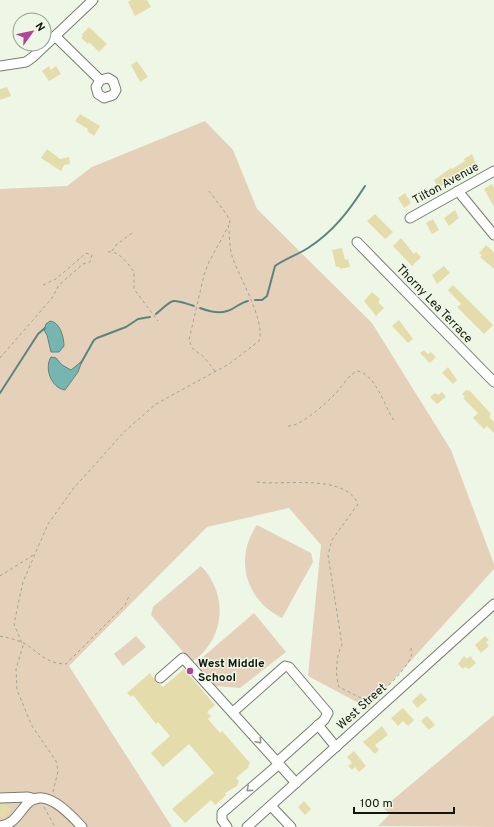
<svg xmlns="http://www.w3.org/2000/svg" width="494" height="827" viewBox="0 0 494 827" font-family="Overpass,sans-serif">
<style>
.green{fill:#e5d0b9}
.water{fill:#77b5b1;stroke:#598581}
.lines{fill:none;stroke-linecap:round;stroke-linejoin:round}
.stream{stroke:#598581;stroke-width:2}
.building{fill:#e5dcac}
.minor-casing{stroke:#767e6f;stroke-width:11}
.path{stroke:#9ea597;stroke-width:1;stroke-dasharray:3 3;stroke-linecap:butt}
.minor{stroke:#fff;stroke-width:9}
.oneway{stroke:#959693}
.poi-dot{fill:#b3429d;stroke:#eef7e5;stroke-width:1.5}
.labels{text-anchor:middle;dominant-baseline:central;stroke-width:3;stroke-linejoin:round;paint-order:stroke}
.street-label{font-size:12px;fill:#131610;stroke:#eef7e5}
.poi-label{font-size:12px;font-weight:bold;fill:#131610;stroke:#eef7e5;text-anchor:start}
</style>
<rect width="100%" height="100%" fill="#eef7e5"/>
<g class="green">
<path d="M205 121 233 150 257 209 372 323 451 450 494 564V569L368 708 308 676 321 545 289 508 207 527 69 666 172 827H0V189L67 186 92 167Z"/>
<path d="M257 525 311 553 313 562 282 618C245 600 234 558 257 525Z"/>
<path d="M201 566C229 595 225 639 192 662L151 615 153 607Z"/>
<path d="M254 613 286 652 240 688 215 686 196 663Z"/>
<path d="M136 636 146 647 123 666 114 654Z"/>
<path d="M494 715V827L378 826 390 814 383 808Z"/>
</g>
<g class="water">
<path d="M50 321C60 322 64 337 64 346L59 352H51L47 335 44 330 46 324Z"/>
<path d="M51 357 56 358 62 365 71 370 82 361 78 372 65 390C51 388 44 368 51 357Z"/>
</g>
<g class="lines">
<g class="stream">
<path d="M255 300H262L267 296 275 266C285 259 297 255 308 248 333 232 349 211 365 186"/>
<path d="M200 308C208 311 219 314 227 311 235 309 239 303 248 301"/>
<path d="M156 314C175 297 171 299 194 306"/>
<path d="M81 363 94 340 97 338 126 327 138 319 150 317"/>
<path d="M0 393 38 334 45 328"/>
</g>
</g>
<g class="building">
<path d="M131 0H147L151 7 135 16 128 2Z"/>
<path d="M89 27 107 44 99 52 89 42 88 44 81 38 83 36 82 34Z"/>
<path d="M137 61 148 77 140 82 131 65Z"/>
<path d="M49 66 51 70 56 66 61 74 49 81 42 71Z"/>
<path d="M7 87 11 96 0 100V89Z"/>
<path d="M80 114 100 126 94 136 87 131 88 129 75 121Z"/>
<path d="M47 149 60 159 69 157 70 164 64 165 61 171 41 158Z"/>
<path d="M472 154 476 164 438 188 434 180 451 168 452 169 465 161 464 159Z"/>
<path d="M492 184 494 188V207L484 189Z"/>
<path d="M405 193 411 203 404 208 398 198Z"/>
<path d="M455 210 459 218 449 226 444 218Z"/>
<path d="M375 214 393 232 385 239 367 221Z"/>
<path d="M433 219 439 230 432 234 426 223Z"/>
<path d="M401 238 414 254 416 252 421 257 412 266 393 246Z"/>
<path d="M486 245 494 252V269L480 257 482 255 479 253Z"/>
<path d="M342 248 345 260 348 259 350 267 340 269V267H336L332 250Z"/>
<path d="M444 266 450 273 437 284 432 275Z"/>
<path d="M453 285 493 325 484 334 457 307 461 304 448 290Z"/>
<path d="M372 292 380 299 378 302 384 308 376 316 364 301Z"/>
<path d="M399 320 413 339 408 343 392 326Z"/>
<path d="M424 350 428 354 431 352 436 357 430 363 420 353Z"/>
<path d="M448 367 457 380 453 384 442 373Z"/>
<path d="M466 390 470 391 491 414 489 417 494 422V433L487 426 484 429 473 418 478 413 463 398 465 397 462 394Z"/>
<path d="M442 392 446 397 437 404 430 397 435 393 438 395Z"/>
<path d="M485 636 489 640 486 642 489 646 481 653 475 645Z"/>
<path d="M464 656 467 659 470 656 476 663 469 669 465 667 463 669 458 664Z"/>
<path d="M184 669 215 705 207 712 211 716 208 719 220 733 222 731 250 763 248 766 249 767 236 778 239 781 237 786 225 793 226 795 221 800 215 805 211 800 185 823 172 809 214 773 189 744 163 767 151 753 170 736 158 722 156 724 133 695 131 697 127 693 150 673 156 682 163 687Z"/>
<path d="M421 693 427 700 417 708 412 701Z"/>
<path d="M403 708 414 720 408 726 403 721 398 726 391 718Z"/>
<path d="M427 716 435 725 429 730 421 721Z"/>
<path d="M382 726 388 735 375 745 379 750 375 754 363 742Z"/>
<path d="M354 751 366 766 359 772 355 767 352 770 348 766 352 763 347 757Z"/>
<path d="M304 801 311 809 305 815 298 807Z"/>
<path d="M0 804H4L11 809 4 819 0 816Z"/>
</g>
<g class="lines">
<g class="minor-casing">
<g id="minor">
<path d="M55 36 100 80 108 78 113 81 116 90 113 95 104 98 98 94 96 87 100 80"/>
<path d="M0 66 26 62 33 57 93 0"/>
<path d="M458 191 494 235"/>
<path d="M410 218 494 171"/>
<path d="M357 242 494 382"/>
<path d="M160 678 183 658 296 783"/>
<path d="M233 712 285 666 289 667 328 713 324 720 277 762"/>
<path d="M318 725 336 747"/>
<path d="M0 798 28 797 36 799"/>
<path d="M271 806 291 827"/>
<path d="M0 826C14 825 19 812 28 803 45 786 71 815 82 827"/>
<path d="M227 827 222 820V813L279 764"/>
<path d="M247 827 494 604"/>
</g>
</g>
<g class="path">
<path d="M209 191 227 215 230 221 229 224"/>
<path d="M112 251 116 245 132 233"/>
<path d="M108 252C119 250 129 265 134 272V289L158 321"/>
<path d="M0 358 52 298 59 285 83 264 90 262 92 255 86 253 56 279 43 285"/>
<path d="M215 371 204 357 192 348 189 340 204 275 209 262 228 227"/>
<path d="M288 426C300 427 325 404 334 395 342 388 348 374 358 371 378 377 384 407 395 422"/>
<path d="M257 482C285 486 344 473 358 504L332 540 328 555 342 645C336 655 335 675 339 687L365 700C378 699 405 671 411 657 412 655 411 651 411 648"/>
<path d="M0 576 35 554"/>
<path d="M0 636C9 638 19 640 27 645 40 654 48 664 66 664L125 605 130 594"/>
<path d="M53 792 58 771 56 761 32 726 17 690 16 669 23 646 14 624 23 582 48 524 73 489 124 432 156 404 229 364 259 341C266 320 238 276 232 256 229 246 230 235 228 224"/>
<path d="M44 807 55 827"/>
</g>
<use href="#minor" class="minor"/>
</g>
<defs><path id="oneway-chevron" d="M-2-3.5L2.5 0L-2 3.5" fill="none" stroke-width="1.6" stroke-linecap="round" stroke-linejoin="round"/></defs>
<g class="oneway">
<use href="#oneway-chevron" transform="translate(259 741) rotate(49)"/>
<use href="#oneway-chevron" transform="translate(249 789) rotate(139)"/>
</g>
<circle class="poi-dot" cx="190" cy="671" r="4"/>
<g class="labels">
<g class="street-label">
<text transform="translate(446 184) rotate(-29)">Tilton Avenue</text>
<text transform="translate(434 304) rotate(46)">Thorny Lea Terrace</text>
<text transform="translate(362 707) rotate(-42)">West Street</text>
</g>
<g class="poi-label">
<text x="198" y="664">West Middle<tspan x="198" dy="14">School</tspan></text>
</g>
</g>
<g transform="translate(32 32) rotate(57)"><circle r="19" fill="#eef7e5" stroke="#969d90"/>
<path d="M0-3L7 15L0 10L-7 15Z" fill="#b3429d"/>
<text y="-6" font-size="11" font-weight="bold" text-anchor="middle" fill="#131610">N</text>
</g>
<path d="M354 807v6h100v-6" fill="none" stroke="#131610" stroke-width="2"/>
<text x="360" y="807" font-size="12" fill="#131610" stroke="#eef7e5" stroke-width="3" paint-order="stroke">100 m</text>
</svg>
